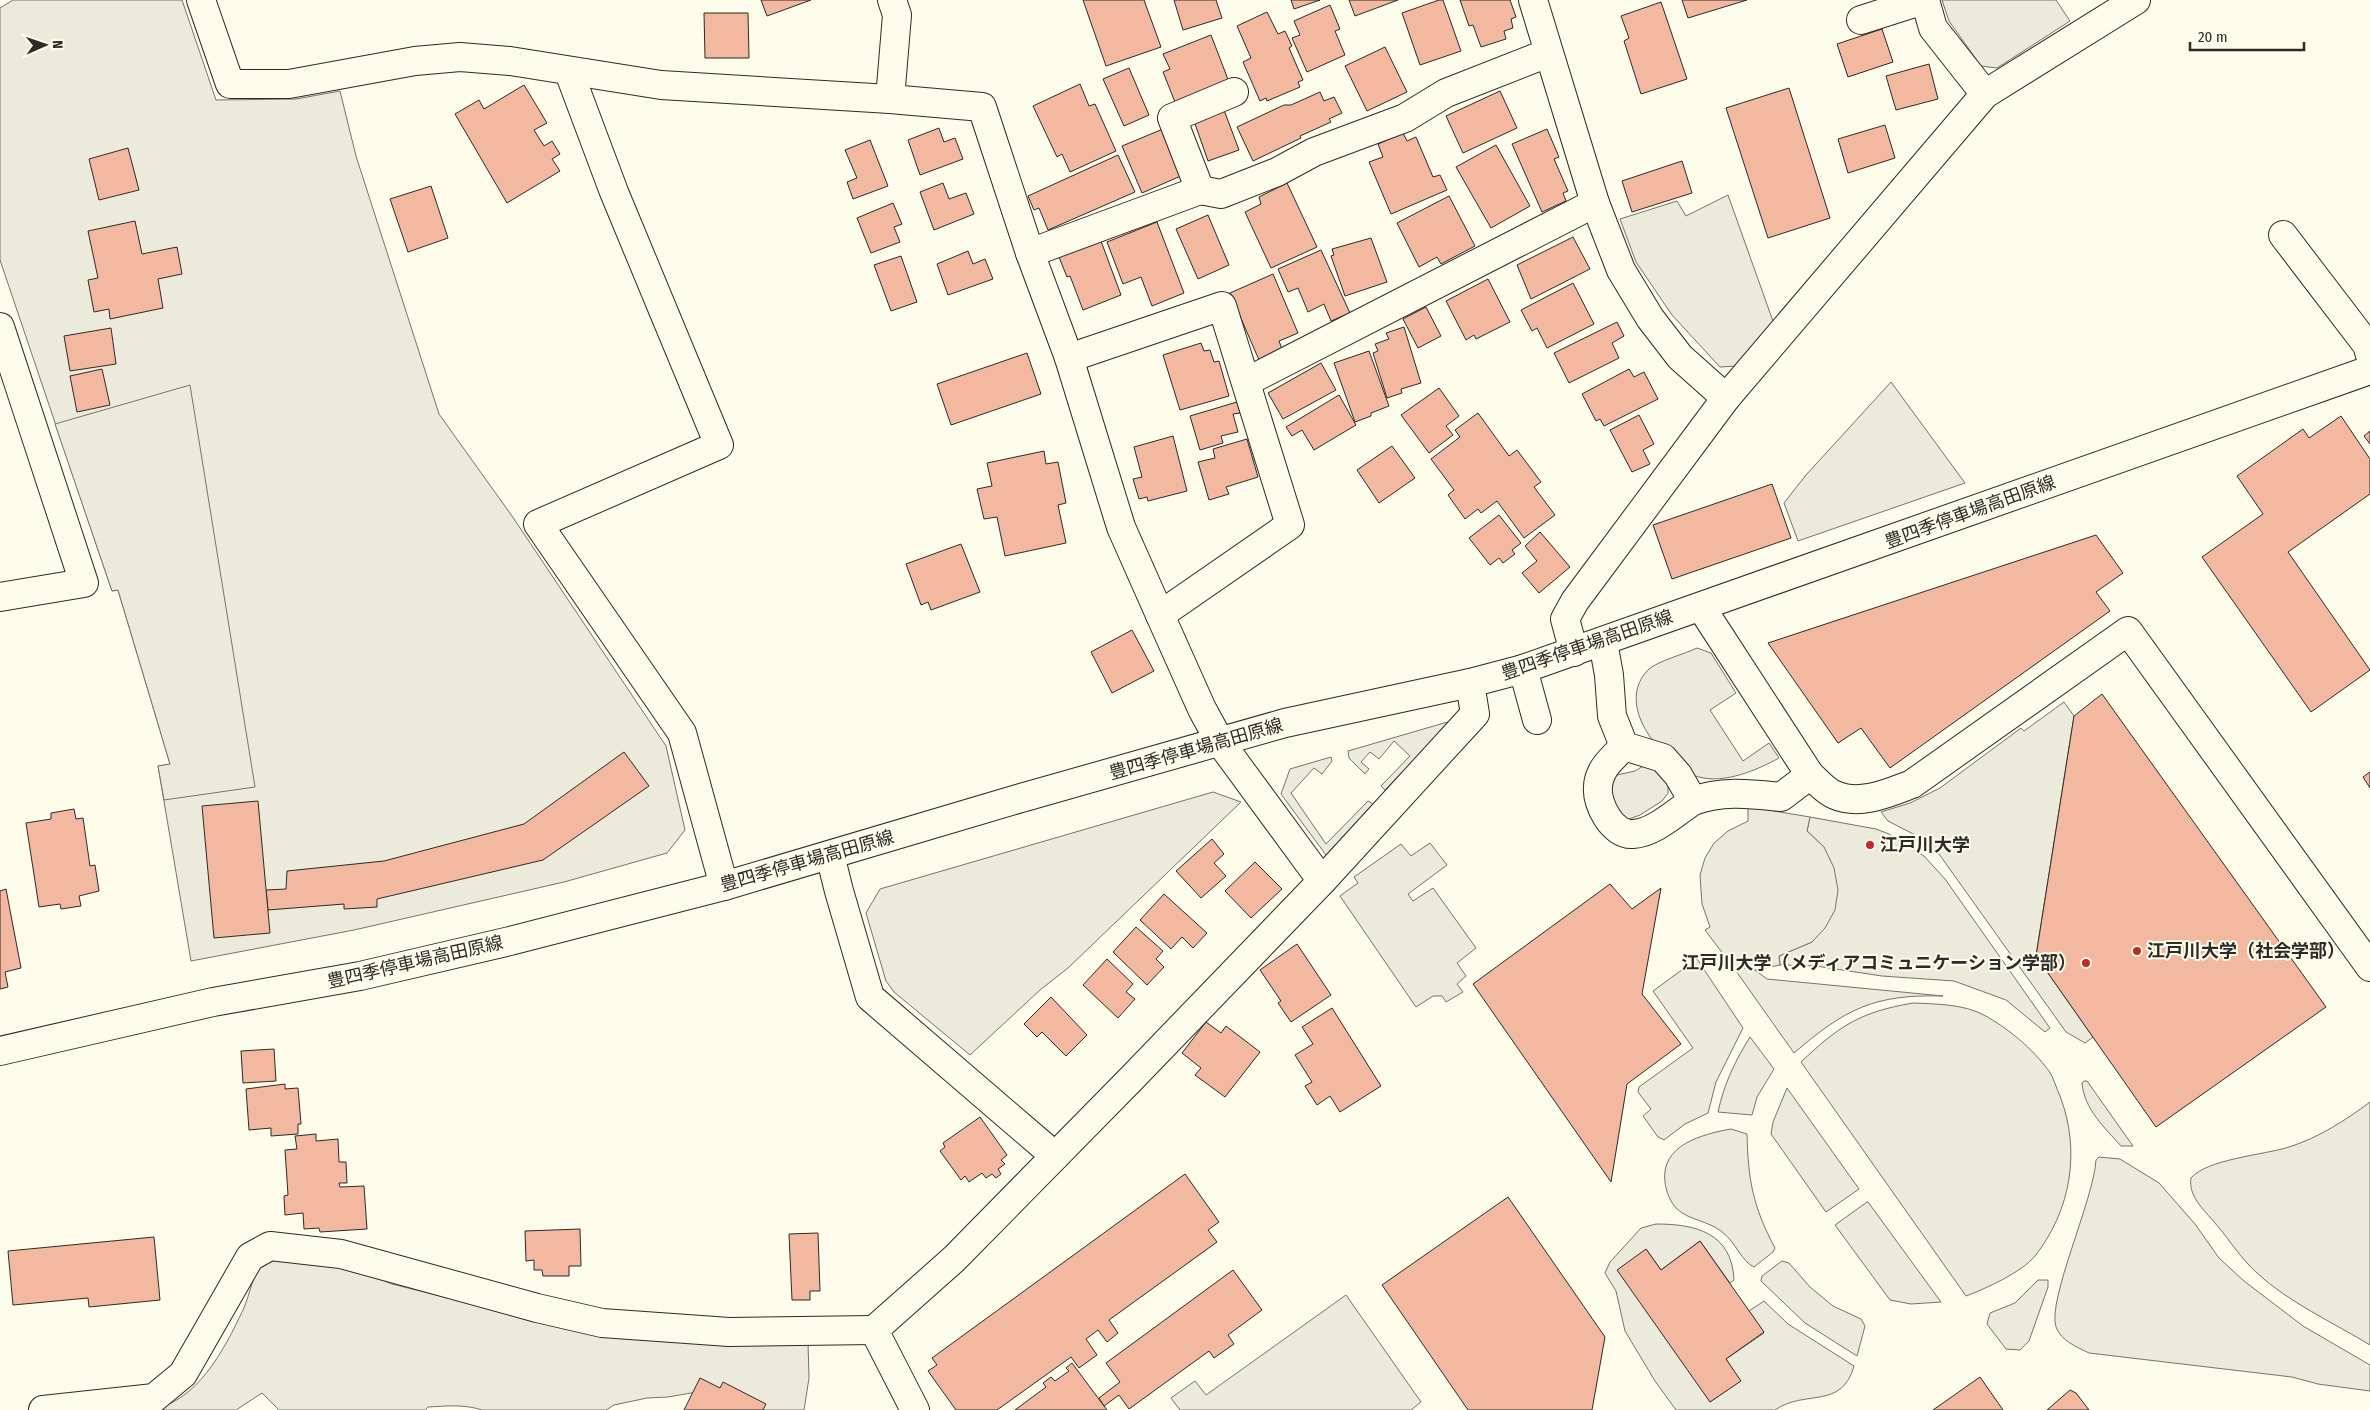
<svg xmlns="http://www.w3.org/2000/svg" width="2370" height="1410" viewBox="0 0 2370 1410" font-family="'Fira Sans Condensed','Noto Sans JP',sans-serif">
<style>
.green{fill:#ecebdb;stroke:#74746e}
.parking{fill:#eceadb;stroke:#74746e}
.building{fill:#f2b8a0;stroke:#2b2b2b}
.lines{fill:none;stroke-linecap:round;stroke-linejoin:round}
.minor-casing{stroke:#2b2b2b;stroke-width:30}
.major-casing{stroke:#2b2b2b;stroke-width:30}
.minor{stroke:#fdfbea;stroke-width:28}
.major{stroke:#fdfbea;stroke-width:28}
.poi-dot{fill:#c62828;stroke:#fdfbea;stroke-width:2}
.labels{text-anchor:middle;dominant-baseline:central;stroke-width:4;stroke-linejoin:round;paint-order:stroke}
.street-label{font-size:18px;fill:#2b2b2b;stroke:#fdfbea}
.poi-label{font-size:18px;font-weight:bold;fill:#2b2b2b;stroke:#fdfbea;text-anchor:start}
</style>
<rect width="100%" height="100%" fill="#fdfbea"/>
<g class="green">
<path d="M13 0H182L216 100 296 99 340 91 356 156 439 414 512 516 666 746 685 830 667 853 564 882 354 930 191 961 158 766 170 764 118 590 112 591 0 260V8Z"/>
<path d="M1697 648 1711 653 1736 693 1710 710 1743 761 1769 743 1779 758C1757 770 1725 784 1699 777 1689 775 1682 766 1674 760 1668 754 1659 749 1654 742 1637 721 1627 691 1648 670 1657 661 1685 654 1697 648Z"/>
<path d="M2064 702 2074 716 2036 956 2093 1037 2085 1043 2066 1032 1939 854 1919 837 1888 821 1881 812 1910 803 1940 788 2021 728 2024 731Z"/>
<path d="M1451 721 1385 790 1381 786 1410 756 1394 741 1379 759 1370 752 1361 762 1369 769 1365 774 1349 758 1348 751Z"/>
<path d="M1331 757 1332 761 1322 774 1314 768 1291 793 1326 844 1368 801 1373 804 1326 855 1281 794 1290 769Z"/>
<path d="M1648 763 1668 780V793L1662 801 1640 815 1629 819 1620 816 1609 787 1617 775 1635 771Z"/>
<path d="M1810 817 1876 829 1889 834 1924 856 1945 879 2050 1028 2045 1032 2006 1000 1954 981 1882 976 1816 966 1780 965 1779 956 1812 942 1824 847 1807 831Z"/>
<path d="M1697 959 1743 1028 1716 1082 1708 1113 1685 1124 1664 1140 1658 1137 1643 1116 1651 1109 1638 1092 1639 1087 1693 1048 1653 991Z"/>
<path d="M1741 967 1755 970 1767 979 1943 996C1874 994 1845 1009 1794 1053L1736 971Z"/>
<path d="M1913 1003C1936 1004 1963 1004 1984 1015 2009 1029 2032 1048 2049 1071 2054 1078 2056 1088 2060 1096 2081 1151 2071 1210 2035 1256 2022 1272 1985 1289 1966 1296L1801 1062C1839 1026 1860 1012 1913 1003Z"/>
<path d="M1750 1037 1774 1069 1757 1097 1752 1115 1718 1112C1724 1084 1735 1061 1750 1037Z"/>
<path d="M2084 1081H2087L2133 1146H2121C2105 1128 2084 1109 2082 1083Z"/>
<path d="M1787 1088 1859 1189 1826 1212 1771 1134 1773 1122Z"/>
<path d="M2370 1102V1345C2334 1323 2288 1302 2257 1273 2241 1259 2229 1239 2215 1223 2204 1210 2188 1196 2191 1178 2207 1159 2264 1155 2289 1147 2318 1138 2346 1120 2370 1102Z"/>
<path d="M1731 1129 1747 1134C1748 1180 1753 1207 1775 1248L1773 1252 1754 1267C1742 1262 1735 1241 1721 1231 1708 1221 1689 1220 1677 1209 1670 1202 1666 1191 1665 1182 1660 1145 1703 1134 1731 1129Z"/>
<path d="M2099 1157 2120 1159 2159 1183 2195 1224 2219 1258 2244 1281 2303 1326 2370 1365V1391L2318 1384 2292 1377 2089 1353C2077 1347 2061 1341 2056 1327 2047 1300 2094 1199 2096 1160Z"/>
<path d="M1867 1202H1868L1941 1302 1911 1304 1890 1300 1835 1225Z"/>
<path d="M1656 1224C1696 1224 1732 1233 1734 1280L1730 1283 1700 1241 1661 1270 1646 1249 1710 1402 1740 1381 1726 1359 1764 1333 1749 1311 1764 1301 1788 1324 1854 1366C1842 1410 1805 1389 1775 1410H1676L1655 1381 1625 1331 1616 1291 1605 1273 1610 1262 1641 1228Z"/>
<path d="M267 1258 358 1270 392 1284 489 1308 808 1342 809 1378 804 1410H763L720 1388 668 1397 647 1398 614 1405 606 1410H482C464 1404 446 1406 428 1407L425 1410H279L262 1393 236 1410H149C197 1403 224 1350 243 1310 251 1293 252 1271 267 1258Z"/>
<path d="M1782 1261 1789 1263 1810 1287 1833 1306 1861 1319 1865 1326 1857 1356 1805 1323 1761 1281 1762 1276Z"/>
<path d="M2038 1280H2048V1287L2029 1341 2020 1350 2006 1349 1987 1324 1990 1313 2015 1303Z"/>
</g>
<g class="parking">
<path d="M1942 0H2056L2070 21 1997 68 1981 66 1949 21Z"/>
<path d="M1728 195 1774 324 1737 366 1720 367 1672 315 1636 262 1620 219 1677 201 1686 216Z"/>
<path d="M1891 382 1965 483 1798 541 1784 503 1806 475Z"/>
<path d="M190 385 255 787 164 800 158 766 170 764 118 590 112 591 55 424Z"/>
<path d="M1213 792 1241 802 1068 968 1040 990 970 1055 894 992 886 981 866 913 880 889Z"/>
<path d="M1768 805 1774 811 1810 817 1807 831 1824 847 1834 868 1838 890 1835 910 1825 928 1812 942 1779 956 1780 965 1755 970 1741 967 1736 971 1705 930 1710 927 1702 904 1700 875 1705 858 1714 843 1728 831 1748 821V806Z"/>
<path d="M1430 843 1447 865 1408 894 1413 901 1433 888 1476 948 1457 963 1466 976 1457 984 1463 992 1446 1002 1442 996H1433L1416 1007 1340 896 1358 883 1354 877 1401 844 1411 856Z"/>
<path d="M1346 1295 1421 1402 1411 1410H1180L1171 1398 1195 1381 1206 1395Z"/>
</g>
<g class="building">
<path d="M761 0H811L767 16Z"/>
<path d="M1083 0H1144L1161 47 1106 66Z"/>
<path d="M1174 0H1216L1222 18 1183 30Z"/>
<path d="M1291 0H1320L1294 9Z"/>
<path d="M1349 0H1398L1355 16Z"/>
<path d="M1439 0H1443L1461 51 1420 65 1402 13Z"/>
<path d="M1460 0H1510L1516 17 1511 19 1513 28 1504 31 1506 39 1481 47 1473 25 1469 26Z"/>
<path d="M1682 0H1747L1688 18Z"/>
<path d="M1661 2 1687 79 1641 94 1624 41 1629 38 1621 16Z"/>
<path d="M1330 5 1340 29 1335 31 1345 55 1307 72 1292 38 1300 35 1294 21Z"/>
<path d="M1267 12 1278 34 1285 31 1292 46 1289 48 1303 80 1298 82 1300 87 1267 101 1266 98 1260 101 1243 62 1251 58 1237 26Z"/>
<path d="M704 13H748L749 58H705Z"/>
<path d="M1882 29 1893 62 1848 77 1837 44Z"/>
<path d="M1211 35 1229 82 1175 102 1163 72 1170 69 1163 54Z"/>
<path d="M1385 47 1407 92 1367 111 1345 66Z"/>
<path d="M1929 64 1938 99 1896 110 1886 76Z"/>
<path d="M1129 68 1149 115 1124 126 1103 79Z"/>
<path d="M1080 84 1089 106 1095 104 1116 151 1070 172 1062 154 1057 157 1033 106Z"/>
<path d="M524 85 547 123 534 130 544 146 552 141 560 154 552 159 560 171 507 203 455 114 479 100 484 109Z"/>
<path d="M1789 88 1830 218 1768 238 1726 108Z"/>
<path d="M1500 91 1517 128 1463 153 1446 116Z"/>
<path d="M1320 92 1324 101 1334 97 1342 113 1329 119 1331 122 1300 136 1301 138 1253 161 1237 127 1284 105H1291Z"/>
<path d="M1224 110 1239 150 1208 161 1194 121Z"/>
<path d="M1885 125 1895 158 1848 173 1838 139Z"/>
<path d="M939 128 944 142 955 138 963 159 920 175 908 140Z"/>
<path d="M1163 129 1183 175 1142 193 1122 146Z"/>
<path d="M1547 129 1559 157 1554 159 1568 191 1563 193 1566 201 1542 212 1512 144Z"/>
<path d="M1403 133 1407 141 1416 137 1433 177 1440 175 1447 190 1391 214 1369 162 1383 157 1378 144Z"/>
<path d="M870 140 888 186 853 199 847 182 857 178 845 150Z"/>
<path d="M1496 145 1530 206 1491 228 1456 167Z"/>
<path d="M128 148 139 190 99 200 89 159Z"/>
<path d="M1118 155 1135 192 1048 230 1039 208 1034 210 1028 196Z"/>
<path d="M1682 161 1692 193 1632 212 1622 181Z"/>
<path d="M943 183 949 199 966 193 974 214 934 230 920 192Z"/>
<path d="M1287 183 1317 247 1271 268 1245 212 1261 204 1259 197Z"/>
<path d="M431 186 448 238 408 252 390 199Z"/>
<path d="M1449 196 1475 246 1441 264 1437 257 1419 267 1397 223Z"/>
<path d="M893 203 902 224 894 227 900 242 871 253 857 218Z"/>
<path d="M1208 215 1229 265 1198 279 1176 229Z"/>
<path d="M135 221 142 254 177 247 182 274 158 279 163 308 110 319 109 309 94 312 88 280 98 278 88 231Z"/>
<path d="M1157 222 1184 293 1152 306 1141 277 1123 284 1107 242Z"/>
<path d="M1573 237 1590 269 1531 299 1517 265Z"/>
<path d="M1371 238 1387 282 1345 296 1331 256 1334 255 1332 249Z"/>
<path d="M1101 241 1121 295 1083 310 1070 276 1067 277 1059 257Z"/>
<path d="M1321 250 1350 313 1331 321 1324 304 1308 312 1298 288 1288 292 1278 269Z"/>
<path d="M968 251 973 264 985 259 993 279 948 295 937 264Z"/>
<path d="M901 256 917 302 891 311 874 265Z"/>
<path d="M1273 274 1298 333 1279 341 1282 349 1259 360 1230 293Z"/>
<path d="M1488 279 1510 322 1476 339 1474 335 1466 340 1446 301Z"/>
<path d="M1573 283 1594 324 1547 348 1537 328 1532 331 1521 310Z"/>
<path d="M1426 307 1441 336 1418 348 1403 319Z"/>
<path d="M1617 322 1624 336 1612 343 1619 358 1569 383 1554 353Z"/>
<path d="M1404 327 1421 383 1401 389 1402 393 1387 398 1373 353 1378 351 1375 344 1389 339 1386 333Z"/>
<path d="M111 328 116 364 70 371 64 336Z"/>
<path d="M1201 343 1204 351 1210 350 1214 362 1219 361 1229 396 1180 410 1163 355Z"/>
<path d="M1369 351 1389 406 1371 413V416L1355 422 1334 363Z"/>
<path d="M1027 353 1041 394 951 425 937 384Z"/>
<path d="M1321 363 1336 390 1283 419 1268 393Z"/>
<path d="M102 369 110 405 77 412 70 376Z"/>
<path d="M1629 369 1634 377 1644 372 1658 399 1604 426 1600 419 1596 421 1582 394Z"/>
<path d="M1439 388 1459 416 1446 426 1453 435 1429 453 1401 415Z"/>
<path d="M1339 395 1356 425 1314 450 1302 430 1292 436 1286 427Z"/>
<path d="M1237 402 1240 413 1233 414 1238 432 1221 436 1223 443 1200 450 1190 416Z"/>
<path d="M1478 413 1509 456 1517 450 1541 482 1534 487 1555 515 1524 538 1497 501 1481 513 1478 509 1465 519 1448 495 1454 490 1431 459 1460 437 1455 430Z"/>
<path d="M1639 415 1654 444 1643 450 1650 464 1632 472 1610 430Z"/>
<path d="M2341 416 2370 459V494L2288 552 2370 670 2311 712 2202 557 2263 514 2237 476 2303 429 2309 438Z"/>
<path d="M2370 431V444L2364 436Z"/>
<path d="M1173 436 1187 491 1148 501 1147 497 1139 499 1133 479 1142 477 1134 447Z"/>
<path d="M1247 439 1258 477 1226 487 1229 494 1209 500 1198 462 1215 458 1213 449Z"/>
<path d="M1392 446 1415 478 1379 503 1357 470Z"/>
<path d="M1044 451 1046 464 1058 462 1066 503 1058 505 1066 543 1005 556 997 517 984 519 977 489 992 486 987 463Z"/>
<path d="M1772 484 1791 538 1672 579 1653 525Z"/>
<path d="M1499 515 1521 543 1512 550 1515 554 1503 563 1499 558 1490 565 1469 538Z"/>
<path d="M1540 532 1570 567 1539 593 1522 573 1537 561 1525 546Z"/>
<path d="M2096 535 2123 573 2096 592 2110 611 1890 768 1861 728 1838 743 1768 643Z"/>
<path d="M961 544 980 592 931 610 928 602 921 605 906 564Z"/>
<path d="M1132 630 1154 671 1112 693 1091 652Z"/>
<path d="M2102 694 2326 1007 2156 1127 2036 956 2074 716Z"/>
<path d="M624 752 649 786 543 860 377 899V907L344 909V904L268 910 266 890 286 889 287 871 384 861 524 824Z"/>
<path d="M2370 772V788L2363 777Z"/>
<path d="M258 801 270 933 214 938 202 806Z"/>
<path d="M74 809 76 819 83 818 90 866 95 865 99 891 79 896 81 906 61 909 60 904 39 907 26 823 51 819V813Z"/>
<path d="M1212 839 1224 854 1214 863 1226 876 1201 898 1176 871Z"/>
<path d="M1255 862 1282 889 1251 918 1225 891Z"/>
<path d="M1610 884 1632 909 1661 888 1642 994 1681 1044 1627 1084 1611 1182 1473 984Z"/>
<path d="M6 889 21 968 5 972 8 987 0 989V891Z"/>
<path d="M1164 894 1207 933 1193 948 1182 937 1171 949 1140 920Z"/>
<path d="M1136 927 1163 951 1156 959 1164 967 1147 985 1113 952Z"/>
<path d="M1297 944 1331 995 1291 1022 1278 1003 1281 1001 1260 970Z"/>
<path d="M1107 959 1133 984 1126 992 1135 999 1118 1018 1083 985Z"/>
<path d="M1051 997 1087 1035 1066 1056 1042 1032 1037 1037 1024 1024Z"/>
<path d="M1332 1008 1381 1086 1340 1112 1330 1096 1317 1105 1305 1086 1312 1082 1295 1055 1313 1044 1302 1027Z"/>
<path d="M1206 1022 1221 1033 1226 1026 1260 1052 1225 1097 1195 1075 1201 1068 1182 1053Z"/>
<path d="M274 1049 276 1081 243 1083 241 1051Z"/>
<path d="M285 1084V1089L298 1088 301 1124H298V1134L271 1136V1128L249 1130 246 1089Z"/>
<path d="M980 1117 1007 1155 1001 1160 1005 1164 998 1169 1001 1174 996 1178 992 1174 986 1178 982 1173 969 1182 965 1176 961 1180 940 1151 945 1147 943 1143Z"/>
<path d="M316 1134V1141L338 1139 339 1162H346L347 1183H339L340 1187 364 1186 367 1229 320 1232 319 1228 304 1229 303 1213 285 1215 284 1196 288 1195 285 1150 297 1149 295 1136Z"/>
<path d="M1185 1174 1219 1222 1208 1230 1217 1242 1109 1320 1118 1333 1107 1342 1098 1330 1086 1339 1097 1355 1079 1368 1071 1357 997 1410H956L928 1371 937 1365 932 1358Z"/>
<path d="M1508 1197 1605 1337 1592 1410H1468L1382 1285Z"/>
<path d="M580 1229 581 1266H569V1276H543L542 1270H534V1260L526 1261 525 1231Z"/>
<path d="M818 1233 820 1291H810V1300H792L789 1234Z"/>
<path d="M154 1237 160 1300 89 1307 88 1298 13 1305 8 1251Z"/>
<path d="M1700 1241 1764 1332 1726 1359 1741 1381 1710 1402 1617 1270 1646 1249 1661 1270Z"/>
<path d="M1233 1270 1262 1310 1228 1335 1234 1344 1214 1358 1209 1351 1129 1409 1119 1395 1104 1406 1099 1398 1120 1382 1106 1363Z"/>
<path d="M1072 1363 1107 1410H1015L1046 1387 1043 1383 1051 1377 1055 1381 1069 1371 1066 1368Z"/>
<path d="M1980 1377 2003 1410H1933Z"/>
<path d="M700 1378 720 1388 723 1382 766 1404 763 1410H684Z"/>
<path d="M2070 1390 2076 1393 2089 1410H2047Z"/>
</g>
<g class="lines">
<g class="minor-casing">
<g id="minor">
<path d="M201 0 230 84H289L415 61 460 57 510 61 661 85 890 99 982 107 1030 253 1069 358 1121 527 1160 615 1202 709 1220 742 1322 881"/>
<path d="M1533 0 1595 203 1621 270 1650 318 1680 357 1726 398"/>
<path d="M1925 0 1933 28 1985 94"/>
<path d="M1861 20 1924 0"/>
<path d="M569 72 614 192 719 445 538 524 682 733 724 886"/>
<path d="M890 99 897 15 892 0"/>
<path d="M1200 190 1172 118 1234 92"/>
<path d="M2283 235 2367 345 2370 355"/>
<path d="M1030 253 1200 190 1221 194 1277 172 1314 152 1405 118 1446 93 1548 53"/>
<path d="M0 327 84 583 0 597"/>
<path d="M1069 358 1222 306 1290 525 1160 615"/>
<path d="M1246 382 1595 203"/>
<path d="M1701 607 1810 775C1817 781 1826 792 1835 795 1860 806 1888 793 1912 784L2128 631 2370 967"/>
<path d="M1603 642 1609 675 1612 716 1624 746 1663 758 1678 775 1693 801C1722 790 1752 794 1781 797L1810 775"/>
<path d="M1574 652 1565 619 1575 601 1726 398 1985 94 2136 0"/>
<path d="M1523 669 1537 720"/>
<path d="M1624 746C1617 754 1606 763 1602 772 1600 776 1598 783 1598 787 1596 804 1613 836 1633 834 1654 833 1676 812 1693 801"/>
<path d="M830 855 839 891 870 997 1055 1156"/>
<path d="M43 1410 154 1398 183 1374 250 1257 270 1246 341 1254 537 1308 602 1323 729 1332 874 1330"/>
<path d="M915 1410 874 1330 954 1259 1131 1079 1322 881 1475 714 1470 683"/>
</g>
</g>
<g class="major-casing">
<path id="major" d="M0 1051 213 1002 360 976 510 941 724 886 1021 798 1285 723 1470 683 1523 669 2370 370"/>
</g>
<use href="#minor" class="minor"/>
<use href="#major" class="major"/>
</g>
<g class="poi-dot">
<circle cx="1870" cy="845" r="5"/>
<circle cx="2137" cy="951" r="5"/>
<circle cx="2086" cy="963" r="5"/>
</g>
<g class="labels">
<g class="street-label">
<text transform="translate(1970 512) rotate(-20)">豊四季停車場高田原線</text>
<text transform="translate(1587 645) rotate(-19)">豊四季停車場高田原線</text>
<text transform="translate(1196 749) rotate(-16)">豊四季停車場高田原線</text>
<text transform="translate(807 861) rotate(-16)">豊四季停車場高田原線</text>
<text transform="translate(415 962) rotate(-13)">豊四季停車場高田原線</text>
</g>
<g class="poi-label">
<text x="1880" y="845">江戸川大学</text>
<text x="2147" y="951">江戸川大学（社会学部）</text>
<text x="2076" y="963" text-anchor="end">江戸川大学（メディアコミュニケーション学部）</text>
</g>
</g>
<g transform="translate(45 45) rotate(88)" stroke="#fdfbea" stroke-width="4" paint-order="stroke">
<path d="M0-4L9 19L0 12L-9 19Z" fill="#2b2b2b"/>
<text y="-8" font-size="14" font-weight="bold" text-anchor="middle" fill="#2b2b2b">N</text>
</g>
<path d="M2190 42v8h114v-8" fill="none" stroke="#2b2b2b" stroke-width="2.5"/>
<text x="2198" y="42" font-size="15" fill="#2b2b2b" stroke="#fdfbea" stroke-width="4" paint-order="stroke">20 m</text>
</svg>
